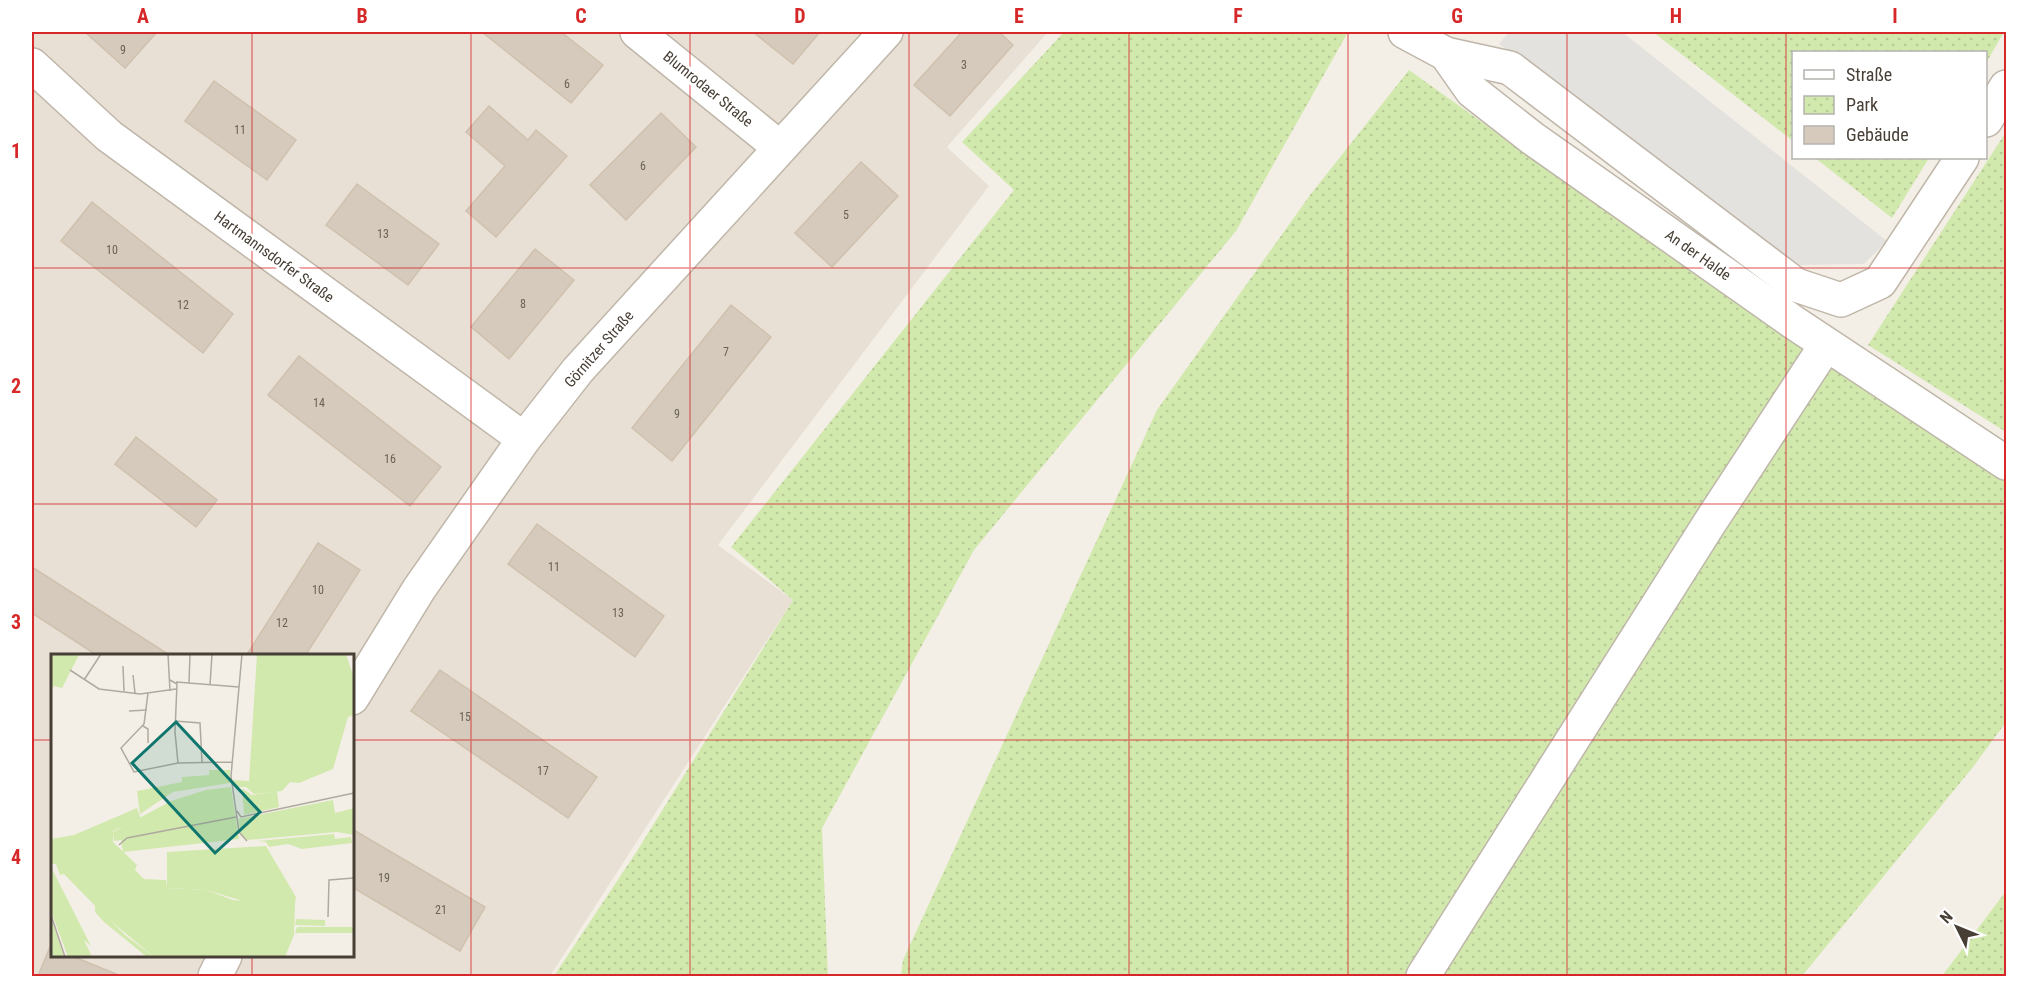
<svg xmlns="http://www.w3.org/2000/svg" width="2038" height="1008" viewBox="0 0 2038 1008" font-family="'Roboto Condensed',sans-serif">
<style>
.residential{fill:#e8e0d4;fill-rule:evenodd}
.park{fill:url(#park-dots)}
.parking{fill:#e4e2de}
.building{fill:#d5cabb;stroke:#d0c1af;stroke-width:1.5}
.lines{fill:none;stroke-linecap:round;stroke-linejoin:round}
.minor-casing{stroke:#bfb6a9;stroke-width:36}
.minor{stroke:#fff;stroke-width:33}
.grid{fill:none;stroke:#d62828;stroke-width:1.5;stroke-opacity:0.55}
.labels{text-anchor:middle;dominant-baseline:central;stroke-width:6;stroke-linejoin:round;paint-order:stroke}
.number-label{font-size:12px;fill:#6a6256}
.street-label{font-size:15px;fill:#473f35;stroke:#fff}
.inset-road{fill:none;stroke:#afa99f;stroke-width:1.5}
.view{fill:#0f766e;fill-opacity:0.15;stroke:#0f766e;stroke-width:3}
.inset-edge{fill:none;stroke:#473f35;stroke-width:3}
.neatline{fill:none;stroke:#d62828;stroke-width:2}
.grid-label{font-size:20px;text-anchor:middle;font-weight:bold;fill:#d62828}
</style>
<defs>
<pattern id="park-dots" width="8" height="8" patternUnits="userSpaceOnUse" patternTransform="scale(1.5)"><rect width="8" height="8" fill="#d2e9ae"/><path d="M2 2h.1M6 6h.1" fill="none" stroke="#b6c996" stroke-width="1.8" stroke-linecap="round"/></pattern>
</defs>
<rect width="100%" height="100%" fill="#f4efe6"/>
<path class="residential" d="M32 32H1048L947 147 989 186 718 545 793 600 550 976H32ZM52 656H352V956H52Z"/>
<g class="park">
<path d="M1064 32H1348L1236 231 974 550 822 828 828 976H554L637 851 793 600 731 547 1014 190 962 142Z"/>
<path d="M1653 32H2004L1986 63V52H1794L1793 141Z"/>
<path d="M1409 70 1698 277 2006 475V722L1973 767 1802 976H901L903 960 1157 410 1310 195Z"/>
<path d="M2006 132V432L1868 345Z"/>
<path d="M1815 158H1929L1892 218Z"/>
<path d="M2006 891V976H1942Z"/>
</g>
<path class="parking" d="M1509 32H1622L1887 241 1864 264 1798 265 1499 44Z"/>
<g class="building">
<path d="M85 32H157L125 68Z"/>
<path d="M482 32H561L603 65 571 103Z"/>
<path d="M753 32H820L793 64Z"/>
<path d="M962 32H999L1013 45 950 116 914 85Z"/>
<path d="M214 81 296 140 267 180 185 121Z"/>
<path d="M489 106 528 140 536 130 567 156 496 237 466 211 505 166 466 132Z"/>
<path d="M661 113 696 147 626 220 590 185Z"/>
<path d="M861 162 898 196 832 267 795 233Z"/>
<path d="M357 184 439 244 408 285 326 225Z"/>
<path d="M92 202 233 314 203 353 61 241Z"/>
<path d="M535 249 574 280 509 359 471 327Z"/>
<path d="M731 305 771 337 672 461 632 428Z"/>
<path d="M299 356 441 467 410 506 268 395Z"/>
<path d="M136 437 217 500 196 527 115 464Z"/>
<path d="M537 524 664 616 635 657 508 564Z"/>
<path d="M318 543 360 570 305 656H246Z"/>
<path d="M32 567 171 656H98L32 613Z"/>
<path d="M440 670 597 777 568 818 411 711Z"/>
<path d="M352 829 485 907 460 951 352 887Z"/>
<path d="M50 947H52V956H72L121 976H38Z"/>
</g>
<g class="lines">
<g class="minor-casing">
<g id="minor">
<path d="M637 32 779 147"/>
<path d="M1405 32 1446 54 1472 91 1532 138 1793 322 2006 463"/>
<path d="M1446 54 1510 68 1796 285 1841 300 1880 282 1962 158"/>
<path d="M32 65 109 136 524 439"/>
<path d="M1986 120 2006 87"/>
<path d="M352 698 419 589 524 439 578 370 886 32"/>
<path d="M215 976 225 956"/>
<path d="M1423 976 1709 524 1826 345"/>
</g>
</g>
<use href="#minor" class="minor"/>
</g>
<path class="grid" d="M252 32V656M471 32V976M690 32V976M909 32V976M1129 32V976M1348 32V976M1567 32V976M1786 32V976M32 268H2006M32 504H2006M32 740H52M352 740H2006M252 956V976"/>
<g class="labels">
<g class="number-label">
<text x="123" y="50">9</text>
<text x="964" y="65">3</text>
<text x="567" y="84">6</text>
<text x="240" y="130">11</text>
<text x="643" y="166">6</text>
<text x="846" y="215">5</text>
<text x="383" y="234">13</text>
<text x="112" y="250">10</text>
<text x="523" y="304">8</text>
<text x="183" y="305">12</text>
<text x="726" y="352">7</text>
<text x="319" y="403">14</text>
<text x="677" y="414">9</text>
<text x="390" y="459">16</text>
<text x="554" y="567">11</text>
<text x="318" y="590">10</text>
<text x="618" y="613">13</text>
<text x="282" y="623">12</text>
<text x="465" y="717">15</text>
<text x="543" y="771">17</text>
<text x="384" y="878">19</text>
<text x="441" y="910">21</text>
</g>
<g class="street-label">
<text transform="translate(708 89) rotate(39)">Blumrodaer Straße</text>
<text transform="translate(1698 255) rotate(35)">An der Halde</text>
<text transform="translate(274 257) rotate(36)">Hartmannsdorfer Straße</text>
<text transform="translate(599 349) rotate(-49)">Görnitzer Straße</text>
</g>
</g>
<g transform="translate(51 654)">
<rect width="303" height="303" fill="#f4efe6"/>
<path d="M283 180 284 185 300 183 301 189 251 195 237 190 218 193 215 188 207 187ZM44 251 74 281 103 303H96L53 268 44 258ZM0 263 13 303H0ZM246 273H303V279H244Z" fill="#d2e9ae"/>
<path d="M0 0 28 1 11 34 3 32 0 36ZM206 0H295L303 24V61L297 63 282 115 248 129 239 128 231 137 203 140 195 133H184L182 126 198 127ZM86 154 90 165 62 177V188L86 211 84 216 93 225 115 226 116 234 155 236 182 246 244 250 243 281 234 303H103L55 263 13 220 9 221 5 210H0V185L23 181ZM0 213 40 292 33 286 41 303H17L0 257Z" fill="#d2e9ae"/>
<path d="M158 116H179V129L122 138 89 160 86 137 131 128V123L158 121ZM180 133 188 185 72 198 70 186 63 187 62 178 120 147 155 136ZM191 134 201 141 226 137 228 153 193 161ZM282 146 284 159 303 154V181L286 178 196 186 190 182 187 165ZM215 192 245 243 244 250H202L155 236 116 234V198ZM245 265 274 266V272L244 271Z" fill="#d2e9ae"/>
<path class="inset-road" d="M117 0 119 37M191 0 180 122 188 178 196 187M72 12 73 37M19 16 48 35 89 40 125 35M82 21 84 39M33 26 50 0M119 26 126 30 124 78 127 109M125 28 188 33M138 29 139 0M159 31 161 0M97 39 93 70 70 94 83 118 127 109 181 108M78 57 96 56M124 67 149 69 151 108M92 72 97 75V89M186 157 190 163 303 139M68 191 76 184 185 163M0 261 14 303M277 263 278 226 303 224"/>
<path class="view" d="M125 68 209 158 164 199 81 109Z"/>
<rect width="303" height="303" class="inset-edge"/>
</g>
<rect width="2038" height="1008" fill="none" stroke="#ffffff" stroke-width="66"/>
<rect x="1792" y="51" width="195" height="108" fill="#ffffff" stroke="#b5b2ae" stroke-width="1.5"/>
<rect x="1804" y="70" width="30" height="9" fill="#ffffff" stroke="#b5b2ae" stroke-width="1.5"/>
<text x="1846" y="81" font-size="18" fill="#473f35">Straße</text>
<rect x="1804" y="96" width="30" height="18" fill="url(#park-dots)" stroke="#b5b2ae" stroke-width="1.5"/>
<text x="1846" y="111" font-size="18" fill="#473f35">Park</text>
<rect x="1804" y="126" width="30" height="18" fill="#d5cabb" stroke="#b5b2ae" stroke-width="1.5"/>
<text x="1846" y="141" font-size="18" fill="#473f35">Gebäude</text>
<g transform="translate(1957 927) rotate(313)" stroke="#ffffff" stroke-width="4.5" paint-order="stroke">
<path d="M0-4.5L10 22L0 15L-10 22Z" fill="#473f35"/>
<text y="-9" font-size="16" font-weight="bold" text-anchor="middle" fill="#473f35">N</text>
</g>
<rect x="33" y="33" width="1972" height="942" class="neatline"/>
<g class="grid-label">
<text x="143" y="23">A</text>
<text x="362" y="23">B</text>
<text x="581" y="23">C</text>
<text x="800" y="23">D</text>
<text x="1019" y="23">E</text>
<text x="1238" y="23">F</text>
<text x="1457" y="23">G</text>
<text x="1676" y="23">H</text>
<text x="1895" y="23">I</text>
<text x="16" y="158">1</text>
<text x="16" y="393">2</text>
<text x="16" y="629">3</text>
<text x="16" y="864">4</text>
</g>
</svg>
